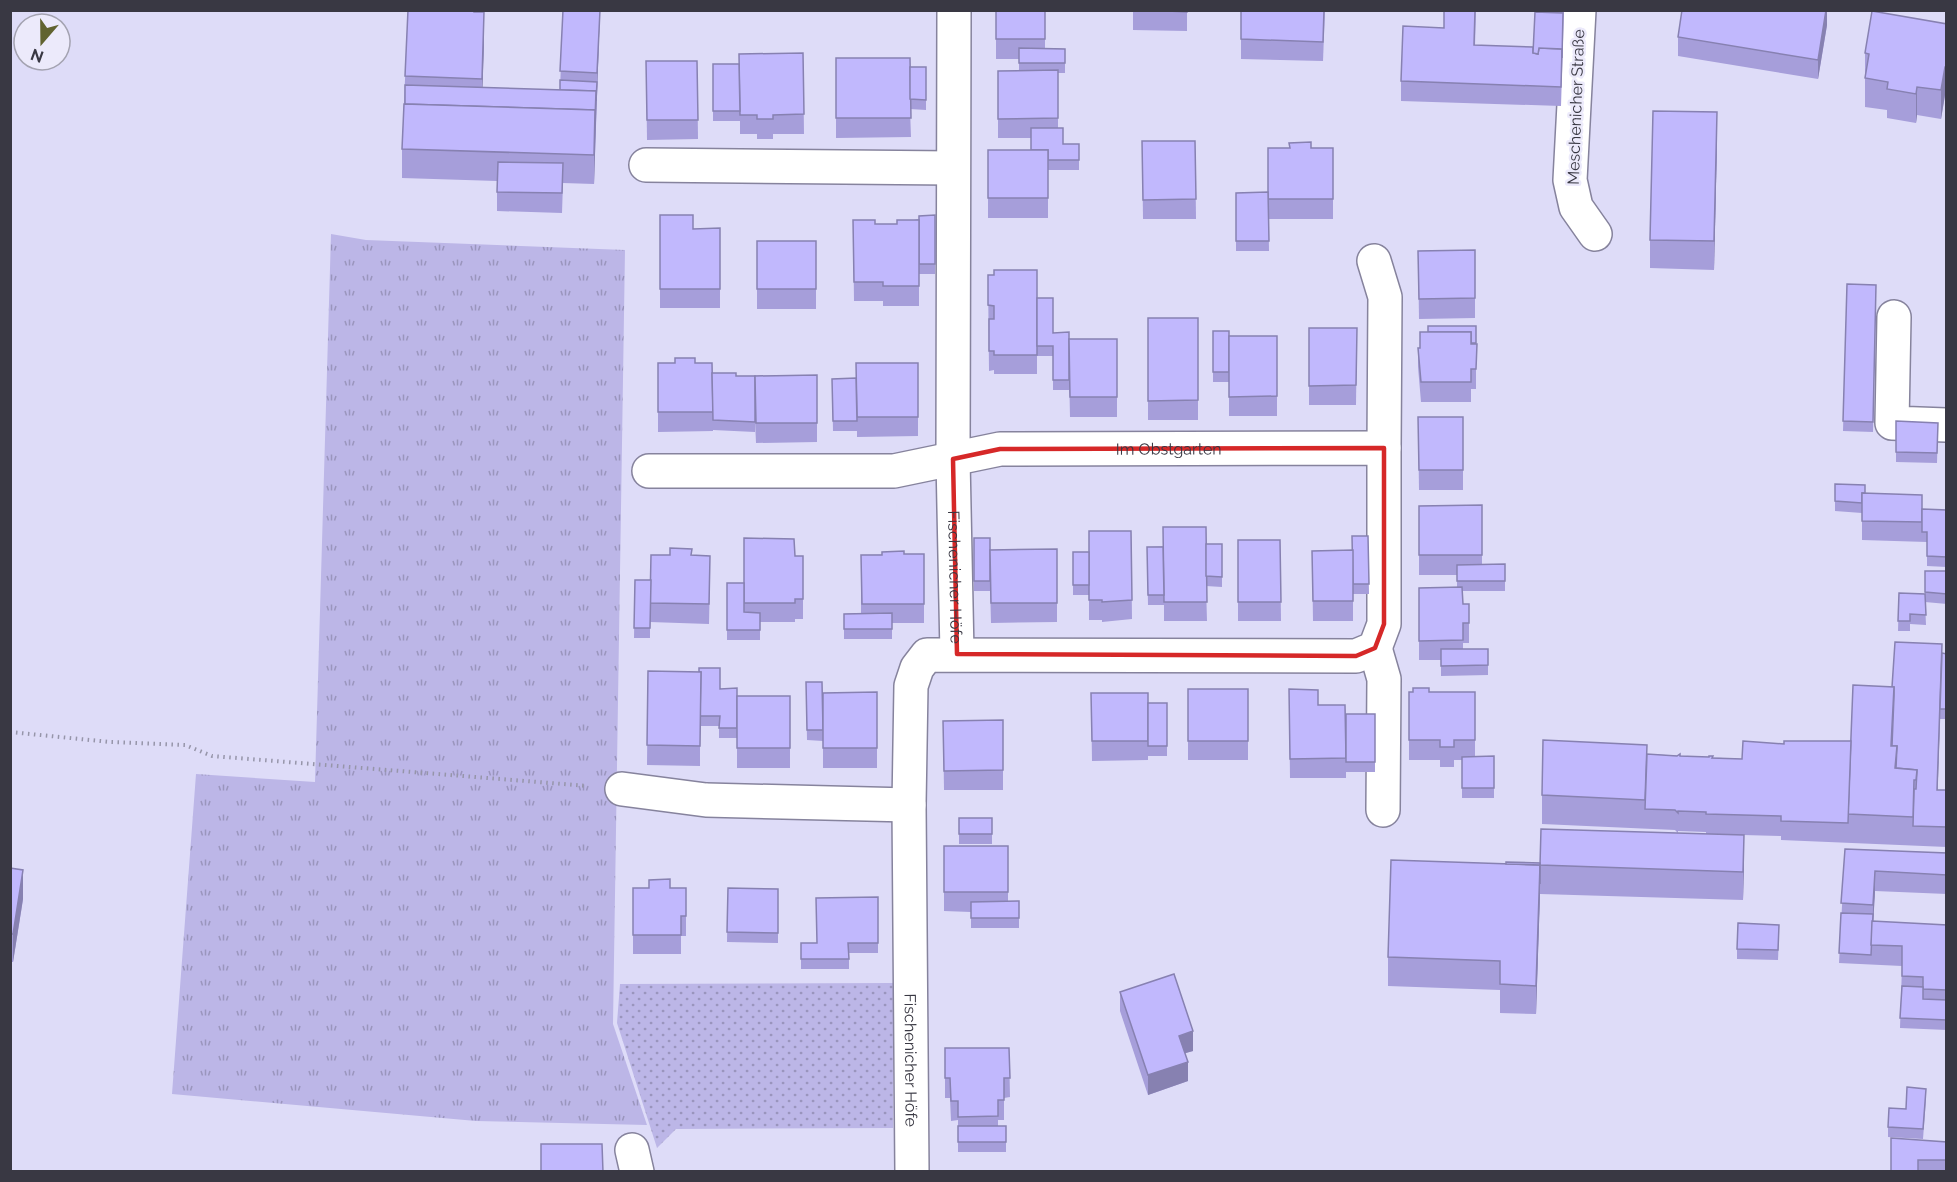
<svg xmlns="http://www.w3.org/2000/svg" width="1957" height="1182" viewBox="0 0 1957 1182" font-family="Raleway,sans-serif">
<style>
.grass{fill:url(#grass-tufts)}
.park{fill:url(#park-dots)}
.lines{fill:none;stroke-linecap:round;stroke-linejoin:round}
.minor-casing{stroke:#86839d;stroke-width:36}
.path{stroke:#9695a9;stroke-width:4;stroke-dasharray:1.5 4.5;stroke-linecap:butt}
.minor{stroke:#fff;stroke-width:33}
.wall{fill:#a69eda}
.shaded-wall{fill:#8781b1}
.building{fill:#c1b8fd;stroke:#8781b1;stroke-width:1.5}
.marked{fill:none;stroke:#d62828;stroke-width:4.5;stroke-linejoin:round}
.labels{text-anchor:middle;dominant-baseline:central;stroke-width:5;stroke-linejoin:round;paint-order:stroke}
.street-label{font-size:16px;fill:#393843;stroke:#eceafb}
</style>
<defs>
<pattern id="grass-tufts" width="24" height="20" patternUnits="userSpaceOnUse" patternTransform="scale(1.5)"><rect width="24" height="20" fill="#bcb6e7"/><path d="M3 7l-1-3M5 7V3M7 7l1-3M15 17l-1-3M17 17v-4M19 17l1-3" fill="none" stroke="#9a95bd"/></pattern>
<pattern id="park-dots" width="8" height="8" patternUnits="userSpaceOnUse" patternTransform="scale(1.5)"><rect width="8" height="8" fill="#bcb6e7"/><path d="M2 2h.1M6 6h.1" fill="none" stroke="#9a95bd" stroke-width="1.8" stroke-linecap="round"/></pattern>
</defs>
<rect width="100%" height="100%" fill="#dedcf8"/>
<path class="grass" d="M331 234 366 240 625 250 613 1024 647 1125 476 1121 172 1094 196 774 315 782Z"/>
<path class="park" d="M893 983V1128L676 1129 657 1148 617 1023 620 984Z"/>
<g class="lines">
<g class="minor-casing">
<g id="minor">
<path id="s1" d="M954 10 953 459 957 654"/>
<path d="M1579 10 1570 180 1576 207 1595 234"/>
<path d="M646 165 953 168"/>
<path d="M1374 261 1385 297 1384 448"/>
<path d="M1894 317 1892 423 1946 425"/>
<path id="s2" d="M649 471H894L1000 449 1384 448V624L1375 648 1356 656 927 655 917 668 911 686 909 805 912 1172"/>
<path d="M1375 648 1384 679 1383 810"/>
<path d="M622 789 706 800 909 805"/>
<path d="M632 1150 637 1172"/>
</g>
</g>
<path class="path" d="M10 732 110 742 185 745 212 756 588 786"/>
<use href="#minor" class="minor"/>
</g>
<g class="wall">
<path d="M408 10H475L484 41 482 88 560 90 563 10H600L594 184 563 183 562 213 497 211V181L402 178V149Z"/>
<path d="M996 10H1045V48L1065 49V73H1058V128L1063 144H1079V170H1048V218H988V150H1031V138H998V71H1019V59H996Z"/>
<path d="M1133 10H1187V31L1133 30Z"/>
<path d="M1241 10H1325L1323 61 1241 59Z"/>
<path d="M1444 10H1476L1475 46 1533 53 1535 10H1564L1561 106 1401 101V81L1444 28Z"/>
<path d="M1827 10V25L1818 79 1678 56V37Z"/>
<path d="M1947 24V95H1945L1941 119 1917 115 1916 123 1887 118V110L1865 107V53Z"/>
<path d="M803 53 804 134H773V139H757V134H740V121H713V64H739Z"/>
<path d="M836 58 910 67H926V110L910 109 911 137 836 138Z"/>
<path d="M646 61H697L698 139 647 140Z"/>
<path d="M1142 141H1195L1196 219H1143Z"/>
<path d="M1717 141 1714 270 1650 268V240Z"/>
<rect x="1268" y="148" width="65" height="71"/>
<path d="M1268 192 1269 251H1236V193Z"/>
<path d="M660 215 693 229 720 228V308H660Z"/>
<path d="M935 215V274H919V306H883V301H854L853 220 875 224H897Z"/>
<rect x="757" y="241" width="59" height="68"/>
<path d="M1475 250V318L1419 319 1418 251Z"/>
<path d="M988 275 1037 298 1053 333 1069 339H1117V417H1070L1069 368V390H1053V356H1037V374H994V370L989 371Z"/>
<path d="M1847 284 1876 285 1873 432 1843 431Z"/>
<rect x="1148" y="318" width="50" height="102"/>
<path d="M1476 326V389H1471V402H1421L1418 367V348H1420L1428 332Z"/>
<path d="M1309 328H1357L1356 405H1309Z"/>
<path d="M1213 331 1229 338 1277 336V416H1229V382H1213Z"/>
<path d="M658 363H695L712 373 736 376 817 375V442L756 443 755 420V432L713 430V431L658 432Z"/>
<path d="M918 363V436L857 437V431H833L832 379 856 378Z"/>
<path d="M1418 417H1463V490H1419Z"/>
<path d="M1896 421 1938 423 1937 463 1896 462Z"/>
<path d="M1835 484 1865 493 1922 516 1947 510V567L1927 566V542L1862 540V513L1835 511Z"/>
<path d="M1482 505V564H1505V591H1463V604L1469 623V643H1463V649H1488V675L1441 676V660H1419V588L1457 587V575H1419V506Z"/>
<path d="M1131 531 1132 619 1102 622V620H1089V589V595H1073V552H1089Z"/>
<path d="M1368 536 1369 594H1353V621H1313L1312 551 1352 550Z"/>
<path d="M974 538 990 560 1057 549V622L991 623 990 584V591H974Z"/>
<path d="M1238 540H1280L1281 621H1238Z"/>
<path d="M1206 544H1222V587L1206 586 1207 621H1164V605H1148L1147 547Z"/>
<path d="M924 554V623H892V639H844V614L861 613V555Z"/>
<path d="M692 555 710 576 709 624 650 622V616V638H634L635 580H651Z"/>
<path d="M795 556H803V619H795V622H760V640H727V583H744Z"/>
<path d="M1925 571H1947V604L1925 602 1926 625 1910 624V631H1898L1899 593 1925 594Z"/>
<path d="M1942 653 1947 654V719H1940L1937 790H1947V847L1781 840V836L1706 834V832L1678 831V833L1675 830 1542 824V795L1647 754 1742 759 1784 744 1851 741 1892 687Z"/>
<path d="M648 671 720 689 737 713 790 696V768H737V728V738H719V726H700V766L647 765Z"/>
<path d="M806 682 823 730 877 692V768H823V731V741L807 740Z"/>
<rect x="1188" y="689" width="60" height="71"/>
<path d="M1289 689 1318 705 1346 714H1375V772H1346V778H1290Z"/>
<path d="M1409 692H1475V756H1494V798H1462V760H1454V767H1440V760H1409Z"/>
<path d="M1091 693 1148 703H1167V756H1148V748V760L1092 761Z"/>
<path d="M1003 720V790H944L943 721Z"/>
<rect x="959" y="818" width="33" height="26"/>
<path d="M944 846H1008V902L1019 901V928H971V912L944 911Z"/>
<path d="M1845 849 1947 853V894L1875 891 1873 922 1947 925V1030L1900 1028 1902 966 1839 963Z"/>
<path d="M1540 863 1744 864 1743 900 1540 894 1536 1014 1500 1013V990L1388 986V957L1506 864Z"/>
<path d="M10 868 23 899 13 962H10Z"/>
<path d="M633 888H686V936H681V954H633Z"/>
<path d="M728 888 778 889V943L727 942Z"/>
<path d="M878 897V953H849V969H801V943H817Z"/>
<path d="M1779 935 1778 960 1737 959V949Z"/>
<path d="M1120 992 1193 1051 1185 1053 1188 1081 1148 1095 1120 1011Z"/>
<path d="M945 1048H1009L1010 1097 1004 1098V1120H998V1126H1006V1152H958V1120L951 1121 950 1098H945Z"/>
<path d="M1926 1099 1923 1139 1888 1137V1127L1906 1109Z"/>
<path d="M1891 1138 1947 1142V1170H1918V1172H1891Z"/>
</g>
<g class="shaded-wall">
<path d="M600 10 597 92V73Z"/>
<path d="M1826 10H1827V25L1818 79V60Z"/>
<path d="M484 12V41L482 107V79Z"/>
<path d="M1945 67V95L1941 119V90Z"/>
<path d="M1917 87V115L1916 123V94Z"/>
<path d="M596 91 597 92 594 184V155Z"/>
<path d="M1717 112V141L1714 270V241Z"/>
<path d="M1940 709V719L1937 809V790Z"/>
<path d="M1744 835V864L1743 900V872Z"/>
<path d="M1540 865V894L1536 1014V986Z"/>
<path d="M23 870V899L13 962V934Z"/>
<path d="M1875 871V891L1872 945 1873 905Z"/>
<path d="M1193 1031V1051L1179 1055V1036Z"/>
<path d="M1188 1062V1081L1148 1095V1075Z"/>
</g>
<g class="building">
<path d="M408 10H474V12H484L482 79 405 76Z"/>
<path d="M563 10H600L597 73 560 71Z"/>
<rect x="996" y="10" width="49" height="29"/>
<path d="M1147 10H1187V12Z"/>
<path d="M1241 10H1324L1323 42 1241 39Z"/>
<path d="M1444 10H1475L1474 45 1533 47V53L1538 54 1539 48 1562 49 1561 87 1401 81 1403 26 1444 28Z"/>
<path d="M1682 10H1826L1818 60 1678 37Z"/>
<path d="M1872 11 1947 24V67H1945L1941 90 1917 87 1916 94 1887 89 1888 82 1865 78 1869 54 1865 53Z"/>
<path d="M1535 12 1563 13 1562 58V49L1539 48 1538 54 1533 53Z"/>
<path d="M1019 48 1065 49V63H1019Z"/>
<path d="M803 53 804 114 773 115V119H757V115H740L739 54Z"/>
<path d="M836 58H910L911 118H836Z"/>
<path d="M646 61H697L698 120H647Z"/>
<path d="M713 64H739L740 111H713Z"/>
<path d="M910 67H926V100L910 99Z"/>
<path d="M1058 70V118L998 119V71Z"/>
<path d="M560 80 597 82 596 101V91L560 90Z"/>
<path d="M405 85 596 91 595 119V110L405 104Z"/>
<path d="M404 104 595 110 594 155 402 149Z"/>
<path d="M1653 111 1717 112 1714 241 1650 240Z"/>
<path d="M1031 128H1063V144H1079V160H1048V150H1031Z"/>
<path d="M1142 141H1195L1196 199 1143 200Z"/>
<path d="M1311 142V148H1333V199H1268V148H1290L1289 143Z"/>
<rect x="988" y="150" width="60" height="48"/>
<path d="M498 162 563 163 562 193 497 192Z"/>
<path d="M1268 192 1269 241H1236V193Z"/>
<path d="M660 215H693V229L720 228V289H660Z"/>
<path d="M935 215V264H919V216Z"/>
<path d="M853 220H875V224H897V220H919V286H883V282H854Z"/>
<rect x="757" y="241" width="59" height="48"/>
<path d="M1475 250V298L1419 299 1418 251Z"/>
<path d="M994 270H1037V355H994V351H989V319H994V306L988 305V275H994Z"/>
<path d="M1847 284 1876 285 1873 422 1843 421Z"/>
<path d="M1037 298H1053V333L1069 332V380H1053V346H1037Z"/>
<path d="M1148 318H1198V400L1148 401Z"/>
<path d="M1428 326H1476V343H1471V332H1428Z"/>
<path d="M1309 328H1357L1356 385 1309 386Z"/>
<rect x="1213" y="331" width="16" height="41"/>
<path d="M1420 332H1471V344H1477L1476 369H1471V382H1421L1418 348H1420Z"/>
<path d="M1229 336H1277V396L1229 397Z"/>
<path d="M1069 339H1117V397H1070Z"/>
<path d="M675 358H695V363H712L713 412H658V363H675Z"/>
<path d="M856 363H918V417H857Z"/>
<path d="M712 373H736V376H755V422L713 420Z"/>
<path d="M817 375V423H756L755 376Z"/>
<path d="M856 378 857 421H833L832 379Z"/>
<path d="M1418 417H1463V470H1419Z"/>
<path d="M1896 421 1938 423 1937 453 1896 452Z"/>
<path d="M1835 484 1865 485V493H1862V503L1835 501Z"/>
<path d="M1862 493 1922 495V522L1862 521Z"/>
<path d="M1482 505V555H1419V506Z"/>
<path d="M1922 509 1947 510V557L1927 556V532H1922Z"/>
<path d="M1163 527H1206L1207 602H1164Z"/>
<path d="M1089 531H1131L1132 600 1102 602V600H1089Z"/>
<path d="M1352 536H1368L1369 584H1353Z"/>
<path d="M744 538 794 539 795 556H803V599H795V603H744Z"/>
<rect x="974" y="538" width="16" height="43"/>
<path d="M1238 540H1280L1281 602H1238Z"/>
<path d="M1206 544H1222V577L1206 576Z"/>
<path d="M1147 547H1163L1164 595H1148Z"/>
<path d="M670 548 692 549 691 555 710 556 709 604 650 603 651 555H670Z"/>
<path d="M1057 549V603H991L990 550Z"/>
<path d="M1353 550V601H1313L1312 551Z"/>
<path d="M904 551V554H924V604H862L861 555H882V552Z"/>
<rect x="1073" y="552" width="16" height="33"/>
<path d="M1505 564V581H1457V565Z"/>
<path d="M1925 571H1947V594L1925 592Z"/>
<path d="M635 580H651L650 628H634Z"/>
<path d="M727 583H744V612L760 613V630H727Z"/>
<path d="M1462 587 1463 604H1469V623H1463V640L1419 641V588Z"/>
<path d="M1899 593 1925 594 1926 615 1910 614V621H1898Z"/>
<path d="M892 613V629H844V614Z"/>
<path d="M1895 642 1942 644 1937 790H1947V827L1913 826 1914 789H1916L1917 770 1896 768 1897 746H1892L1894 696V687H1892Z"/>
<path d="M1441 649H1488V665L1441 666Z"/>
<path d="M1942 653 1947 654V709H1940Z"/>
<path d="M699 668H720V689L737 688V728H719L720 716H700L701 672H699Z"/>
<path d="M648 671 701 672 700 746 647 745Z"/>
<path d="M806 682H822L823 730H807Z"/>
<path d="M1853 685 1894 687 1891 746H1897L1895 768 1917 770 1916 780H1914L1913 817 1848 814Z"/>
<path d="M1413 688H1429V692H1475V740H1454V747H1440V740H1409V692H1413Z"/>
<rect x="1188" y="689" width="60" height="52"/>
<path d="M1289 689 1318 690V705H1345L1346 758 1290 759Z"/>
<path d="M877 692V748H823V693Z"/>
<path d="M1091 693H1148V741H1092Z"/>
<rect x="737" y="696" width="53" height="52"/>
<rect x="1148" y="703" width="19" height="43"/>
<rect x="1346" y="714" width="29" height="48"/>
<path d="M1003 720V770L944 771 943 721Z"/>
<path d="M1543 740 1647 745 1645 800 1542 795Z"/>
<path d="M1743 741 1784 744V741H1851L1848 823 1781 821V816L1706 814V812L1678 811V813L1675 810 1645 809 1647 754 1677 756 1680 754V756L1709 757V756H1713L1712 758 1742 759Z"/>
<path d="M1494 756V788H1462V757Z"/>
<rect x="959" y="818" width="33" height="16"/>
<path d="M1541 829 1744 835 1743 872 1540 865Z"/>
<rect x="944" y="846" width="64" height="46"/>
<path d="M1845 849 1947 853V875L1875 871 1873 905 1841 903Z"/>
<path d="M1391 860 1540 865 1536 986 1500 984V961L1388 957Z"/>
<path d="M1506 862 1540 863V884V865L1506 864Z"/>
<path d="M10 868 23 870 13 934H10Z"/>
<path d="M670 879V888H686V916H681V935H633V888H649V880Z"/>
<path d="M728 888 778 889V933L727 932Z"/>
<path d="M878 897V943H848L849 959H801V943H817L816 898Z"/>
<path d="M1019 901V918H971V902Z"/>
<path d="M1841 913 1873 914 1871 955 1839 953Z"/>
<path d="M1872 921 1947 925V990L1923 989V977L1902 976V946L1871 945Z"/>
<path d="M1738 923 1779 925 1778 950 1737 949Z"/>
<path d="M1174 974 1193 1031 1179 1036 1188 1062 1148 1075 1120 992Z"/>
<path d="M1902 986 1923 987V999L1947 1000V1020L1900 1018Z"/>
<path d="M945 1048H1009L1010 1078H1004V1100H998V1116L958 1117V1101H951L950 1078H945Z"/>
<path d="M1907 1087 1926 1089 1923 1129 1888 1127 1889 1108 1906 1109Z"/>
<rect x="958" y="1126" width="48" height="16"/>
<path d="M1891 1138 1947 1142V1160H1918V1171H1891Z"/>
<path d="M541 1144H602L603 1172H541Z"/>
</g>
<path class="marked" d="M1384 448V624L1375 648 1356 656 957 654 953 459 1000 449Z"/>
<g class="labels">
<g class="street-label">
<text transform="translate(1576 107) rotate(-88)">Meschenicher Straße</text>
<text stroke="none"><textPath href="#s2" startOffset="522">Im Obstgarten</textPath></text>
<text stroke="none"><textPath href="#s1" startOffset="567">Fischenicher Höfe</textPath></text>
<text stroke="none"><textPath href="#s2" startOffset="1798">Fischenicher Höfe</textPath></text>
</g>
</g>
<rect width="1957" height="1182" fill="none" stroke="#393843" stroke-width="24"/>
<g transform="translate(42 42) rotate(200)"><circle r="28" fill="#eceafb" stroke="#a4a3b1" stroke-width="1.5"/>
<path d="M0-4.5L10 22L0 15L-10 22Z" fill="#616330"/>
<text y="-9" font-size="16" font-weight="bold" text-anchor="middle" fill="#393843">N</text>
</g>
</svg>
